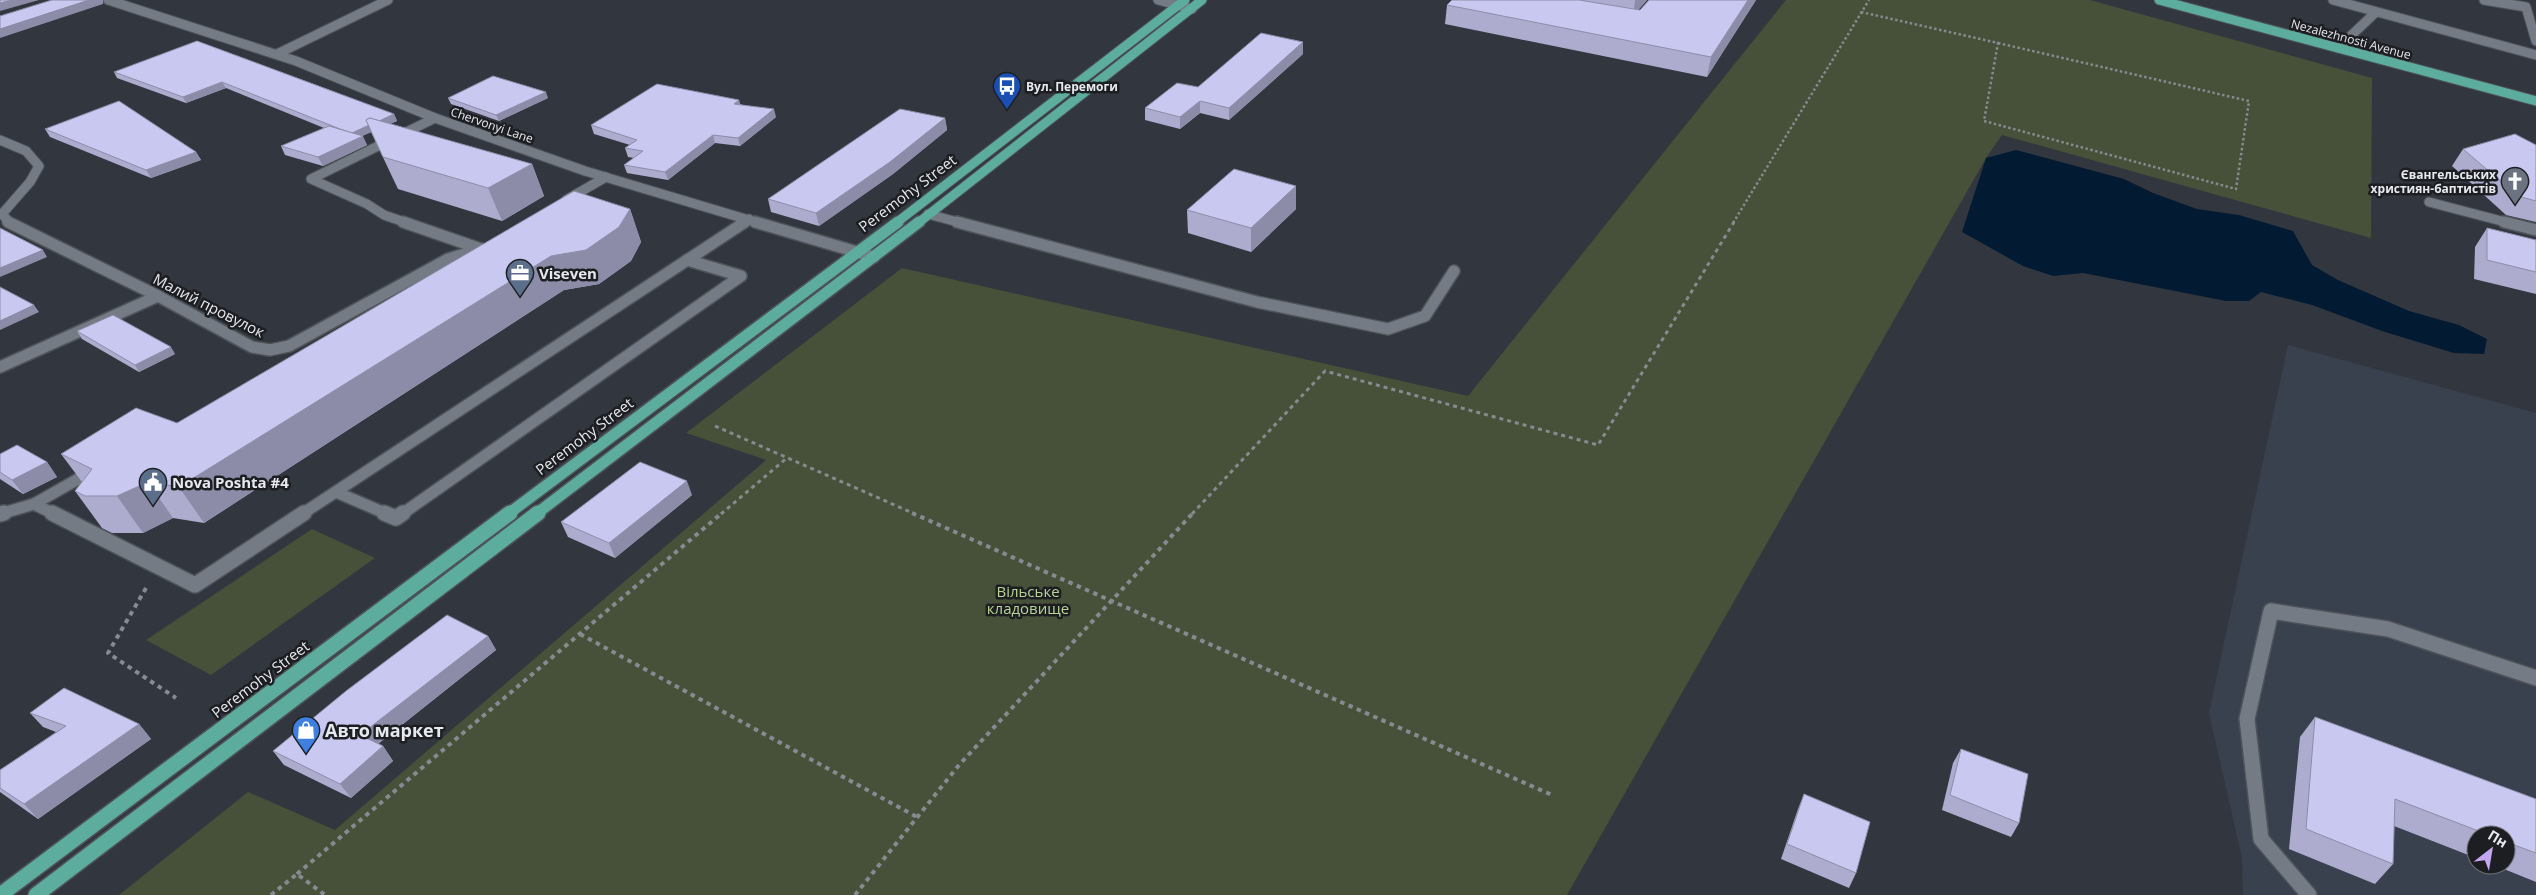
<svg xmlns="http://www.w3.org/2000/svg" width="2536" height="895" viewBox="0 0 2536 895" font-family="'Open Sans',sans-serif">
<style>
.built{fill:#39414e;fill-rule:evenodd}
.green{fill:#475038}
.water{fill:#021b32}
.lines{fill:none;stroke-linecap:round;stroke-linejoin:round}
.minor-far2-casing{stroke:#4e5359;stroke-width:11}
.minor-far1-casing{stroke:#4e5359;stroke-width:14}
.minor-casing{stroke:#4e5359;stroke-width:18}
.major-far2-casing{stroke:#4e5359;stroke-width:11}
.major-far1-casing{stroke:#4e5359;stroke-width:14}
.major-casing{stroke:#4e5359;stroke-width:18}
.path-far2{stroke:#868a91;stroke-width:2.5;stroke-dasharray:2.5 2.5;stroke-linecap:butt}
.path-far1{stroke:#868a91;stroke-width:3;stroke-dasharray:4 4;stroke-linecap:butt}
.path{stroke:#868a91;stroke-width:4;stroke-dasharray:4.5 4.5;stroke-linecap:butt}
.minor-far2{stroke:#757b84;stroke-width:9}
.minor-far1{stroke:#757b84;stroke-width:11}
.minor{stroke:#757b84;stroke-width:15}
.major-far2{stroke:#5cad9e;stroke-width:9}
.major-far1{stroke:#5cad9e;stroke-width:11}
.major{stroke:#5cad9e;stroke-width:15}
.wall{fill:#adacce}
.shaded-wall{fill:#8d8ca8}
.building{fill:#c9c8f0;stroke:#8d8ca8}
.labels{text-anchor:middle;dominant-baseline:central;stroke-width:5;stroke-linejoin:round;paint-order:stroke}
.far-street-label{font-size:12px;fill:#e6e9ee;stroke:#1c1e22}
.far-poi-label{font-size:12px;font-weight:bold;fill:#e6e9ee;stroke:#1c1e22;text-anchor:start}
.street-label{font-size:15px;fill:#e6e9ee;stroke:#1c1e22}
.poi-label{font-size:15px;font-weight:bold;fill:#e6e9ee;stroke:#1c1e22;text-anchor:start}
.park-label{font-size:15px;fill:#b9d295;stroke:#1c1e22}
.near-poi-label{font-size:18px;font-weight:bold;fill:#e6e9ee;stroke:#1c1e22;text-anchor:start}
</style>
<rect width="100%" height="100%" fill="#32373f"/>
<path class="built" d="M2288 345 2536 413V895H2243L2242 858 2209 713ZM2476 835H2506V865H2476Z"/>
<g class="green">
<path d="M1786 0H2090L2372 78 2371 238 2002 135 1986 158 1567 895H119L248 792 335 830 766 460 686 433 902 268 1468 396Z"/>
<path d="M312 529 375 558 211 675 146 640Z"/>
</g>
<path class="water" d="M2016 150 2124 179 2153 193 2197 209 2239 215 2293 231 2312 265 2338 280 2409 311 2459 325 2487 339 2484 354 2454 353 2382 331 2312 305 2261 292 2249 301H2226L2083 273 2053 276 2023 266 1962 232 1986 158Z"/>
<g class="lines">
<g class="minor-far2-casing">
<g id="minor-far2">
<path d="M108 0 296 61 435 118 585 171 759 223"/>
<path d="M1158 0 1192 9"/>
<path d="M2333 0 2536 55"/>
<path d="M2484 0 2526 7 2536 41"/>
<path d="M2338 48 2376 12"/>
<path d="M277 54 388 0"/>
<path d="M0 140 26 151 39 166 30 182 2 214 10 223"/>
<path d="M566 200 606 177"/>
<path d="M2429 202 2509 223"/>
<path d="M928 214 961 223"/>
<path d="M407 223 384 215 367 204 311 179 435 118"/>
<path d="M743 223 749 219"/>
</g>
</g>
<g class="minor-far1-casing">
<g id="minor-far1">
<path d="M8 222 158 296 252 347 270 350 289 346 448 259 481 249"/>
<path d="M403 222 481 249 478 261"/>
<path d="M755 222 874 257"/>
<path d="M957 222 1257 302 1388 329 1425 316 1454 271"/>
<path d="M2504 222 2536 230"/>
<path d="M0 367 158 296"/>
<path d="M336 492 387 514"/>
<path d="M0 514 34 504"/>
<path d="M54 514 34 504 94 470"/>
<path d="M302 514 745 222"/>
<path d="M402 514 741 276 687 260"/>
</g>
</g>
<g class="minor-casing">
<g id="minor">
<path d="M52 513 195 585 304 513"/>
<path d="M384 513 396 518 403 513"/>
<path d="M0 514 4 513"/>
<path d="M2309 895 2261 839 2247 719 2271 611 2388 629 2536 678"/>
</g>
</g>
<g class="major-far2-casing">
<g id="major-far2">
<path d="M2159 0 2536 101"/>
<path d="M896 223 1185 0"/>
<path d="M918 223 1202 0"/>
</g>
</g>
<g class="major-far1-casing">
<g id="major-far1">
<path d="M508 514 898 222"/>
<path d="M536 514 919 222"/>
</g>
</g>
<g class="major-casing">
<g id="major">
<path d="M0 895 510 513"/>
<path d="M36 895 538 513"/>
</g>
</g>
<g class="path-far2">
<path d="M1861 12 1998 43"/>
<path d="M1998 43 2249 101 2236 189 1984 121Z"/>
<path d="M1733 223 1869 0"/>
</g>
<g class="path-far1">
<path d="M715 426 915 514"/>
<path d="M721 514 788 457"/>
<path d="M1192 514 1325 371 1598 445 1734 222"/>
</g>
<g class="path">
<path d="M912 513 1552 795"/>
<path d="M146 588 108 653 176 698"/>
<path d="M580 634 917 817"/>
<path d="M297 874 722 513"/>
<path d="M271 895 297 874 325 895"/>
<path d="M855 895 959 765 1193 513"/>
</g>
<use href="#minor-far2" class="minor-far2"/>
<use href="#minor-far1" class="minor-far1"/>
<use href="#minor" class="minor"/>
<use href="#major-far2" class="major-far2"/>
<use href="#major-far1" class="major-far1"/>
<use href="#major" class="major"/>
</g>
<g class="wall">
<path d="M1452 0H1647L1638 10H1640L1756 0 1707 77 1445 24 1447 5Z"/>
<path d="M197 41 394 114 397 121 390 124 532 164 544 196 502 221 398 189 371 132 362 136 367 145 323 166 285 155 281 146 324 128 226 88 186 103 117 78 114 72Z"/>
<path d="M1303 54 1229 120 1200 113 1180 129 1145 120V108Z"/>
<path d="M448 98H548L499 121 451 104Z"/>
<path d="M739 100 740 104 776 117 740 146 715 143 668 180 627 173 624 165 634 158 628 157 625 148 630 145 594 134 591 125Z"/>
<path d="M945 118 947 130 893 174 819 226 771 212 768 199Z"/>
<path d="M45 129 196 152 201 160 151 178 50 137Z"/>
<path d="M2536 145V222L2506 215 2452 166 2463 149Z"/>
<path d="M630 209 641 242 631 261 599 284 564 290 204 523 173 518 143 533H112L102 528 75 491 82 482 61 454 177 423Z"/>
<path d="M1296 209 1251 252 1188 233 1187 210Z"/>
<path d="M2487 228 2536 240V294L2474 279 2475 247Z"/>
<path d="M77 331 175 354 139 372 82 339Z"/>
<path d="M0 454 47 462 57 477 23 494 0 479Z"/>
<path d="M692 495 615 558 568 537 561 522Z"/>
<path d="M488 636 496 650 378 744 383 746 393 761 351 798 284 765 273 751Z"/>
<path d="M30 713 139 724 151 739 38 819 0 792V770L56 732 43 727Z"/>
<path d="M2315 717 2536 799V882L2494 865H2506V835H2476V858L2394 826 2393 864 2375 884 2289 849 2300 737Z"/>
<path d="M1961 749 2019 823 2011 837 1942 810 1953 763Z"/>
<path d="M1804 794 1856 873 1849 888 1781 859 1798 809Z"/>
</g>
<g class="shaded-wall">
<path d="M12 0H39L0 11V3Z"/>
<path d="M89 0H103V4L0 38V29Z"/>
<path d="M1635 0H1647L1633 16Z"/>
<path d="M1748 0H1756L1707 77 1711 57Z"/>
<path d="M1303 42V54L1229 120V108Z"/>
<path d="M222 82 226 88 186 103 183 97Z"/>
<path d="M546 92 548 98 499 121 496 115Z"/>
<path d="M739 100 741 108 734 104Z"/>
<path d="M1200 101V113L1180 129V117Z"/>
<path d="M774 109 776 117 740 146 738 138Z"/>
<path d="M394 114 397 121 353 140 350 133Z"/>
<path d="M945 118 947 130 893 174 819 226 816 213Z"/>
<path d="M713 135 715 143 668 180 665 172Z"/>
<path d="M363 136 367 145 323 166 318 157Z"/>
<path d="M196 152 201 160 151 178 146 170Z"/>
<path d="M532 164 544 196 502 221 488 188Z"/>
<path d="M1296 186V209L1251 252V228Z"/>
<path d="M630 209 641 242 631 261 599 284 564 290 204 523 179 487 551 256Z"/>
<path d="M43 250 47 257 0 277V268Z"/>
<path d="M34 305 39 312 0 330V321Z"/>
<path d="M171 347 175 354 139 372 135 365Z"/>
<path d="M47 462 57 477 23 494 12 480Z"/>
<path d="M687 481 692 495 615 558 609 543Z"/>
<path d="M148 482 173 518 143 533 117 496Z"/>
<path d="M488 636 496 650 370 750 360 735Z"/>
<path d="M139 724 151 739 38 819 24 804Z"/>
<path d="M383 746 393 761 351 798 340 784Z"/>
</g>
<g class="building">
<path d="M0 0H12L0 3Z"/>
<path d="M52 0H89L0 29V16Z"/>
<path d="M1452 0H1579L1640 10 1649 0H1748L1711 57 1447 5Z"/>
<path d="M1261 33 1303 42 1229 108 1200 101 1180 117 1145 108 1177 83 1198 87Z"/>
<path d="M197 41 394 114 379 121 370 118 366 120 369 125 352 133 340 129 222 82 183 97 114 72Z"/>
<path d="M493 76 546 92 496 115 448 98Z"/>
<path d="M657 84 739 100 734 104 774 109 738 138 713 135 665 172 624 165 643 151 625 148 637 140 591 125Z"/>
<path d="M119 101 196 152 146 170 45 129Z"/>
<path d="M900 109 945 118 890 162 816 213 768 199Z"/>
<path d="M370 118 532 164 488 188 383 157 366 120Z"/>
<path d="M329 126 363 136 318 157 281 146Z"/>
<path d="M2515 134 2536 145V201L2518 196 2463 149Z"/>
<path d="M1234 169 1296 186 1251 228 1187 210Z"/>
<path d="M574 191 630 209 619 227 586 250 551 256 179 487 148 482 117 496H85L75 491 92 469 61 454 136 408 177 423Z"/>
<path d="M0 228 43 250 0 268Z"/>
<path d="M2487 228 2536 240V272L2487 260Z"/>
<path d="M0 287 34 305 0 321Z"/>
<path d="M113 315 171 347 135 365 77 331Z"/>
<path d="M17 445 47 462 12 480 0 472V454Z"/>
<path d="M640 462 687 481 609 543 561 522Z"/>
<path d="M447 615 488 636 360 735 383 746 340 784 273 751 346 691Z"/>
<path d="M64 688 139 724 24 804 0 788V770L66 726 30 713Z"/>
<path d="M2315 717 2536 799V853L2506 842V835H2489L2395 799 2393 864 2306 829Z"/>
<path d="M1961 749 2028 774 2019 823 1950 795Z"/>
<path d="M1804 794 1870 822 1856 873 1787 844Z"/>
</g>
<defs>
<g id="bus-pin" transform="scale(1.4375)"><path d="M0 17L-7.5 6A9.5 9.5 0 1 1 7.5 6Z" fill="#1a4fb4" stroke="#1c1e22"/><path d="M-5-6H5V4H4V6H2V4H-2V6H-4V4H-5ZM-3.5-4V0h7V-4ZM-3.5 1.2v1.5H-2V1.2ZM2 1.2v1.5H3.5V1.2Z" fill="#fff"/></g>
<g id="church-pin" transform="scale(1.4375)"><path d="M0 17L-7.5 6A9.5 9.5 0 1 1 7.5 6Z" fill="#6b7280" stroke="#1c1e22"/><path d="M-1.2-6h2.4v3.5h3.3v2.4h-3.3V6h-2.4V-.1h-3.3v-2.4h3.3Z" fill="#fff"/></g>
<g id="office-pin" transform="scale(1.4375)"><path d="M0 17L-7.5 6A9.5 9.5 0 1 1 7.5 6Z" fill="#5c6f8a" stroke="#1c1e22"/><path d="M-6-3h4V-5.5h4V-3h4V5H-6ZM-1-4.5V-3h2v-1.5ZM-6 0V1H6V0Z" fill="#fff"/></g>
<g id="civic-pin" transform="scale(1.4375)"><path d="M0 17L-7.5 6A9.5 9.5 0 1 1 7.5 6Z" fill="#5c6f8a" stroke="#1c1e22"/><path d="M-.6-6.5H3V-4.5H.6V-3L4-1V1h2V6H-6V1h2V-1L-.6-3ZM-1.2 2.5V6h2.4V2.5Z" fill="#fff"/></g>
<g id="shop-pin" transform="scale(1.4375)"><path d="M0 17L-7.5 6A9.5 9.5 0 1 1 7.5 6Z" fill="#3f7fe0" stroke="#1c1e22"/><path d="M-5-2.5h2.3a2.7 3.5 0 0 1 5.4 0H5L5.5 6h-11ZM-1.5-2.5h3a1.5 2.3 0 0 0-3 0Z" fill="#fff"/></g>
</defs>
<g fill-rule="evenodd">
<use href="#bus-pin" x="1007" y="86"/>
<use href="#church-pin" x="2515" y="181"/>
<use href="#office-pin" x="520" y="273"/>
<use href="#civic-pin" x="153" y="482"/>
<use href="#shop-pin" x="306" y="730"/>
</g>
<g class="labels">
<g class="far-street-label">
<text transform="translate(2351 39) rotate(15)">Nezalezhnosti Avenue</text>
<text transform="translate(492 125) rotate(19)">Chervonyi Lane</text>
</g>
<g class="far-poi-label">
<text x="1026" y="86">Вул. Перемоги</text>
<text x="2496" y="174" text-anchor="end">Євангельських<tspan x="2496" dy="14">християн-баптистів</tspan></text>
</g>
<g class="street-label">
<text transform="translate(907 193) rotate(-37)">Peremohy Street</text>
<text transform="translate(209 305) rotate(27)">Малий провулок</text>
<text transform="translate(584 436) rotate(-37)">Peremohy Street</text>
<text transform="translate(260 679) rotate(-37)">Peremohy Street</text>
</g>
<g class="poi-label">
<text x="539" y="273">Viseven</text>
<text x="172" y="482">Nova Poshta #4</text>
</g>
<g class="park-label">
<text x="1028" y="591">Вільське<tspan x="1028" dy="17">кладовище</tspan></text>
</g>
<g class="near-poi-label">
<text x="325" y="730">Авто маркет</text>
</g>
</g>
<g transform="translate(2491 850) rotate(31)"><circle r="24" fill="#1c1e22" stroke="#6d6f74"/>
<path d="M0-4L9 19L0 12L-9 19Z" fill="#c3a7f2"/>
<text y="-8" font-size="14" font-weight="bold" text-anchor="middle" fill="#e6e9ee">Пн</text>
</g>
</svg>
